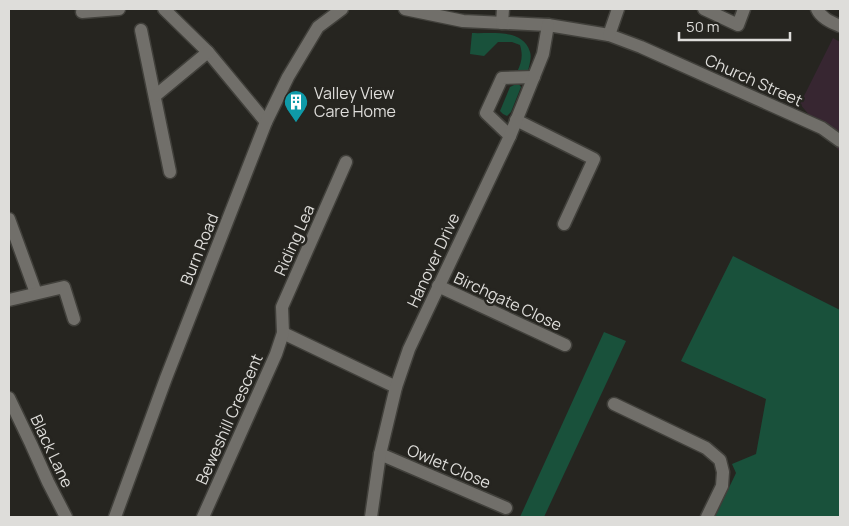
<svg xmlns="http://www.w3.org/2000/svg" width="849" height="526" viewBox="0 0 849 526" font-family="Manrope,sans-serif">
<style>
.commercial{fill:#372631}
.green{fill:#19513b}
.lines{fill:none;stroke-linecap:round;stroke-linejoin:round}
.minor-casing{stroke:#41403b;stroke-width:15}
.minor{stroke:#716f6a;stroke-width:12}
.labels{text-anchor:middle;dominant-baseline:central;stroke-width:5;stroke-linejoin:round;paint-order:stroke}
.street-label{font-size:16px;fill:#deddda;stroke:#262520}
.poi-label{font-size:16px;fill:#deddda;stroke:#262520;text-anchor:start}
</style>
<rect width="100%" height="100%" fill="#262520"/>
<path class="commercial" d="M833 38 840 42V152L800 104Z"/>
<g class="green">
<path d="M472 33C491 34 523 28 530 52 532 57 529 66 528 71L517 72C522 62 523 55 520 45L512 42H498L484 56 470 54Z"/>
<path d="M518 83 521 87 511 112 507 116 503 114 500 111 510 87Z"/>
<path d="M733 256 840 310V517H715L736 473 732 464 756 454 766 399 681 361Z"/>
<path d="M604 332 626 341 544 517H520Z"/>
</g>
<g class="lines">
<g class="minor-casing">
<g id="minor">
<path d="M164 9 208 52 266 122"/>
<path d="M405 9 463 21 548 25 609 35 641 47 822 128 840 141"/>
<path d="M704 9 738 25 744 9"/>
<path d="M817 9C821 18 831 22 840 26"/>
<path d="M82 12 119 9"/>
<path d="M502 23 503 9"/>
<path d="M141 30 170 172"/>
<path d="M609 35 618 9"/>
<path d="M155 96 208 52"/>
<path d="M516 120 594 159 564 224"/>
<path d="M510 136 486 113 502 78 534 77"/>
<path d="M9 219 36 293"/>
<path d="M438 286 565 345"/>
<path d="M9 300 64 287 74 319"/>
<path d="M283 333 396 387"/>
<path d="M9 398 31 444 48 482 66 517"/>
<path d="M614 404 706 448 720 460 723 472 722 486 707 517"/>
<path d="M380 454 506 508"/>
<path d="M115 517 166 378 266 122 288 77 318 27 342 9"/>
<path d="M203 517 276 354 283 333 282 307 346 162"/>
<path d="M371 517 380 454 396 387 409 349 510 136 543 54 548 25"/>
</g>
</g>
<use href="#minor" class="minor"/>
</g>
<defs>
<g id="building-pin" transform="scale(1.25)"><path d="M0 17L-7.5 6A9.5 9.5 0 1 1 7.5 6Z" fill="#0f9aa8" stroke="#262520"/><path d="M-4-6H4V6H1V3H-1V6H-4ZM-2.5-4.3h1.7v1.8h-1.7ZM.8-4.3h1.7v1.8H.8ZM-2.5-1h1.7V.8h-1.7ZM.8-1h1.7V.8H.8Z" fill="#fff"/></g>
</defs>
<g fill-rule="evenodd">
<use href="#building-pin" x="296" y="102"/>
</g>
<g class="labels">
<g class="street-label">
<text transform="translate(754 80) rotate(24)">Church Street</text>
<text transform="translate(294 240) rotate(-66)">Riding Lea</text>
<text transform="translate(199 249) rotate(-68)">Burn Road</text>
<text transform="translate(433 260) rotate(-65)">Hanover Drive</text>
<text transform="translate(508 301) rotate(25)">Birchgate Close</text>
<text transform="translate(229 419) rotate(-66)">Beweshill Crescent</text>
<text transform="translate(52 451) rotate(65)">Black Lane</text>
<text transform="translate(449 466) rotate(23)">Owlet Close</text>
</g>
<g class="poi-label">
<text x="314" y="93">Valley View<tspan x="314" dy="18">Care Home</tspan></text>
</g>
</g>
<rect width="849" height="526" fill="none" stroke="#deddda" stroke-width="20"/>
<path d="M679 32v8h111v-8" fill="none" stroke="#deddda" stroke-width="2.5"/>
<text x="686" y="32" font-size="15" fill="#deddda" stroke="#262520" stroke-width="4" paint-order="stroke">50 m</text>
</svg>
